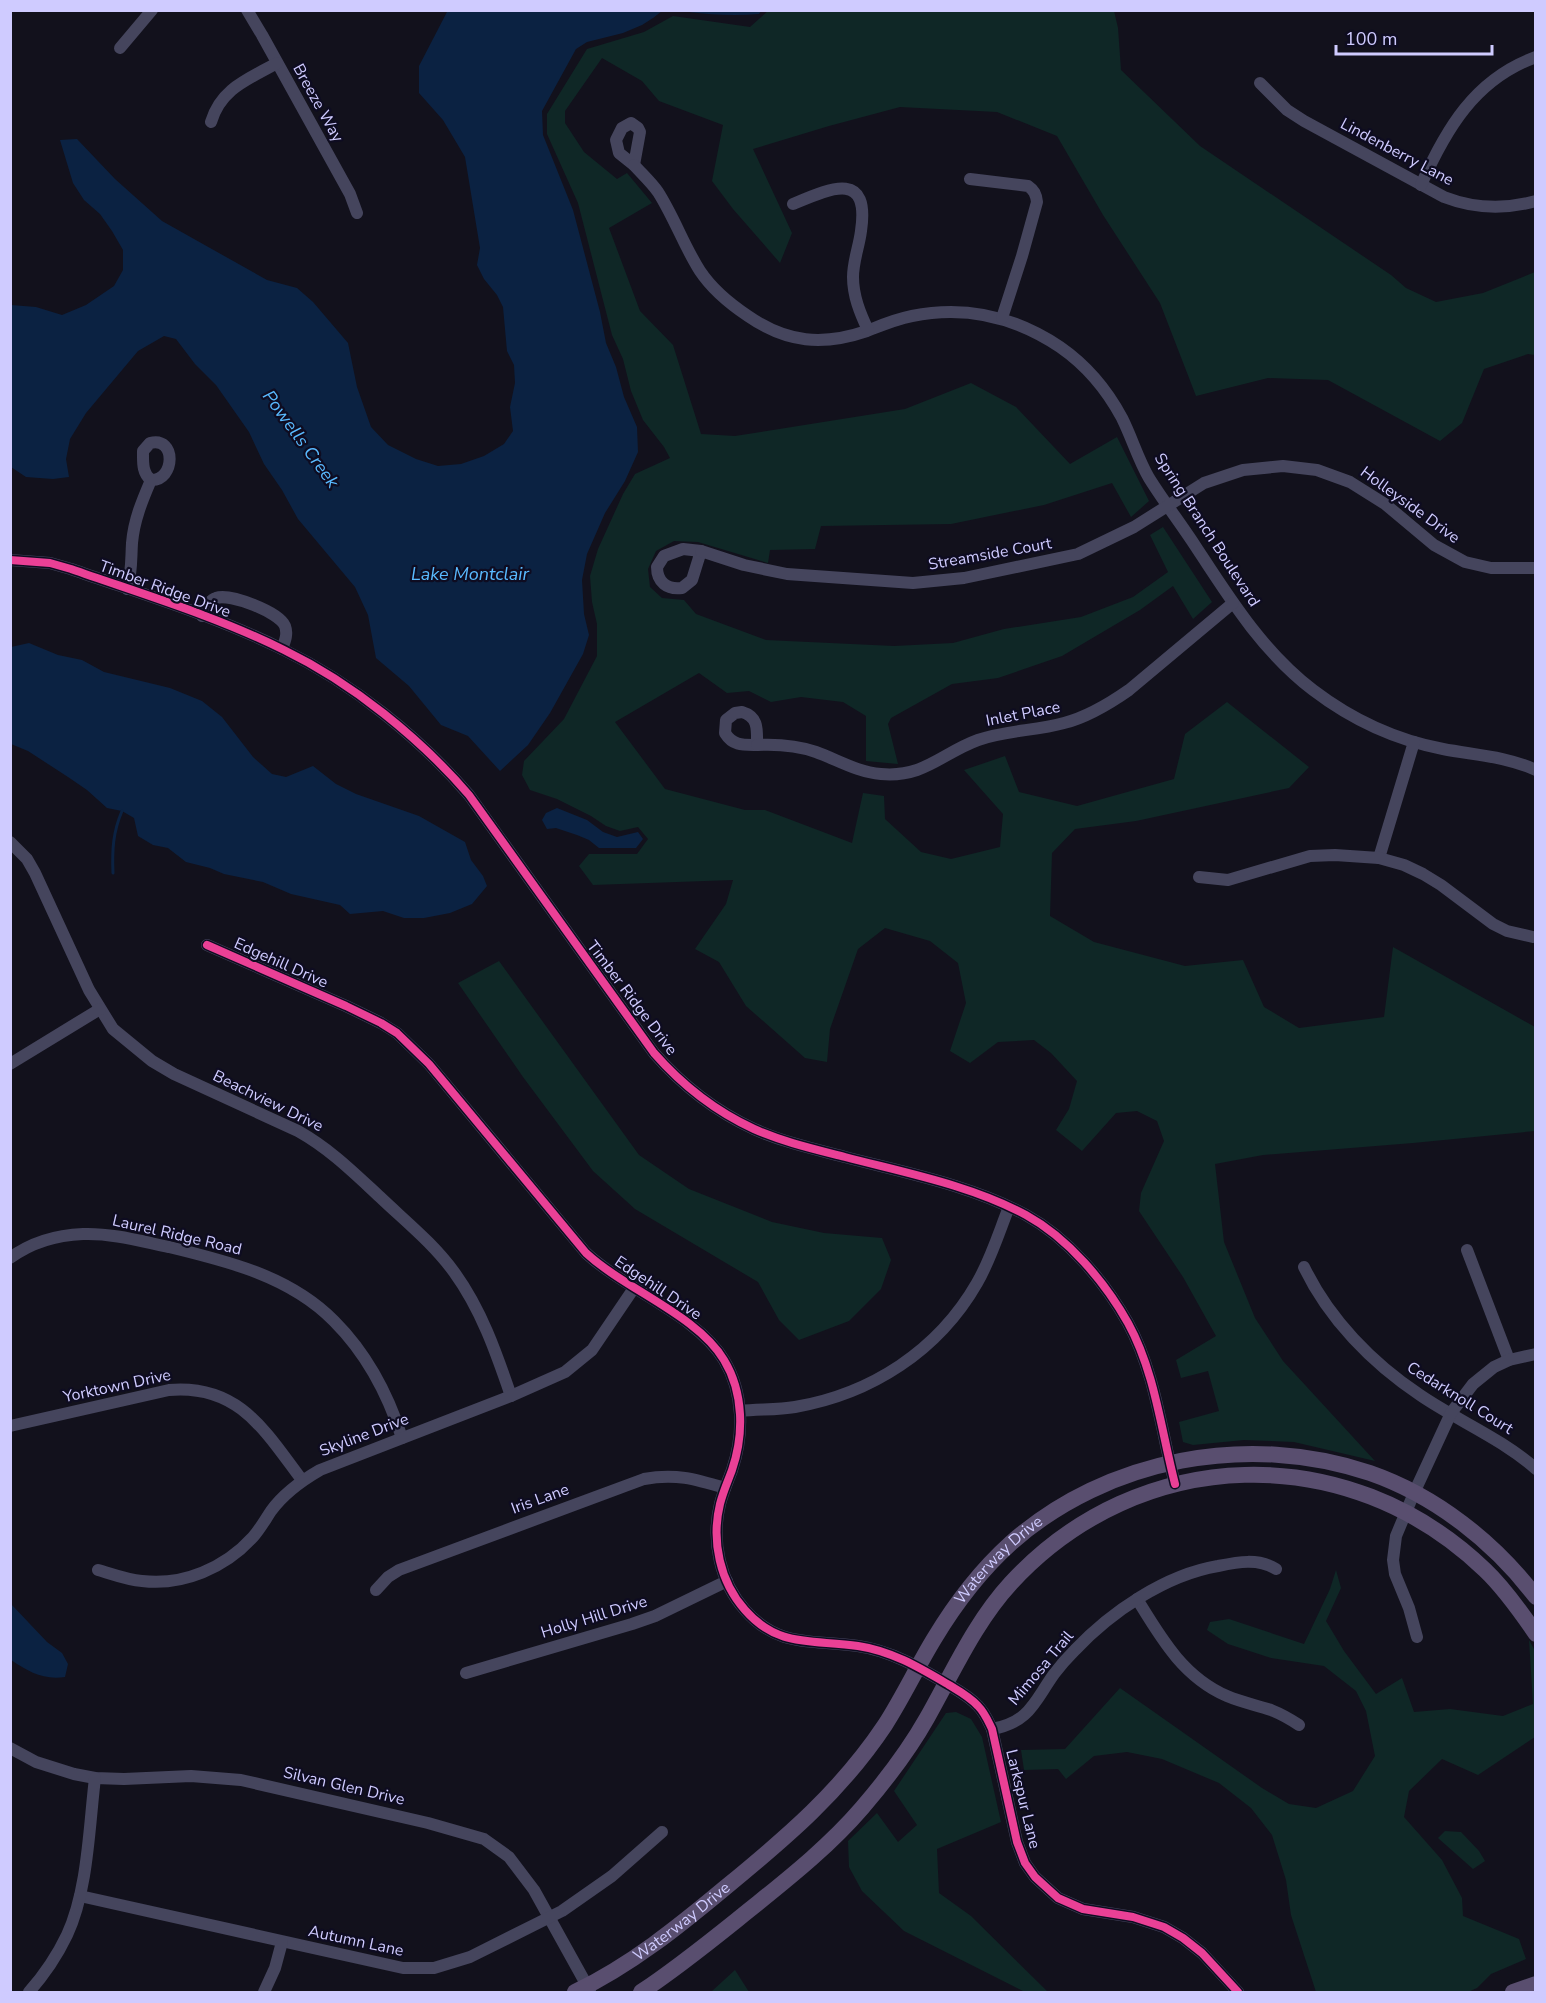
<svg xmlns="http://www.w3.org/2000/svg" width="1546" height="2003" viewBox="0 0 1546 2003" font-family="'Nunito Sans',sans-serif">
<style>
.green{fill:#0f2726}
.water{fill:#0b2242}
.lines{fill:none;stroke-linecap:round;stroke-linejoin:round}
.stream{stroke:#0b2242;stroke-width:3}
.minor{stroke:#45455d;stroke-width:12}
.major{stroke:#594e6f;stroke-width:16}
.cycleway-casing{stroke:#0e0c21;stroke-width:11}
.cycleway{stroke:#ea4096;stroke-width:8}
.labels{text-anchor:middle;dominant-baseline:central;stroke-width:4.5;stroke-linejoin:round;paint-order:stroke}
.street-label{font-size:16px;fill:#cfcbff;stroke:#0e0c21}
.water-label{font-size:18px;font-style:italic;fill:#59baff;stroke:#0e0c21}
</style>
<rect width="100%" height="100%" fill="#12111c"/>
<g class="green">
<path d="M769 10 1114 11 1118 28 1121 70 1200 146 1391 275 1406 288 1436 302 1483 293 1535 272V355L1528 354 1484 369 1462 423 1440 441 1328 380 1268 378 1196 396 1160 303 1103 215 1057 136 997 112 900 107 829 126 753 149 792 233 780 263 733 209 712 181 723 125 659 101 642 81 602 58 565 111V123L584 152 617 179 627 173 652 203 609 228 640 311 673 345 701 434 735 436 905 409 971 383 1016 407 1070 464 1117 437 1149 501 1131 517 1112 483 1044 505 951 524 821 526 815 549 770 550 768 563 698 542 674 541 656 551 648 569 650 587 662 598 684 600 696 614 766 640 894 646 953 643 1004 629 1081 617 1133 597 1168 572 1150 535 1163 527 1212 602 1193 619 1173 586 1140 610 1062 656 998 678 952 684 891 718 888 724 898 764 866 761V716L843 702 801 697 771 702 749 691 727 693 699 673 615 722 665 789 745 810H765L852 843 863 793 884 796 885 819 921 852 951 859 1000 847 1003 814 964 770 1005 756 1019 792 1077 806 1174 779 1185 734 1227 702 1309 767 1289 788 1136 821 1075 829 1052 853 1050 916 1094 942 1185 966 1243 960 1264 1007 1299 1028 1384 1017 1393 947 1535 1027V1131L1413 1143 1263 1155 1215 1164 1224 1242 1255 1318 1283 1361 1375 1461 1294 1442 1244 1440 1193 1445 1183 1442 1179 1422 1219 1411 1208 1371 1181 1378 1176 1360 1216 1336 1183 1277 1139 1211 1141 1193 1164 1141 1157 1121 1137 1111 1116 1113 1082 1151 1056 1130 1069 1109 1077 1081 1051 1053 1034 1040 998 1042 970 1063 950 1051 966 1003 958 963 930 941 885 928 858 949 830 1029 827 1062 805 1058 746 1006 719 962 695 949 726 904 733 880 593 885 579 866 589 854H637L648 839 638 827 620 831 606 826 591 816 557 799 530 790 522 775 524 761 564 719 597 656V624L592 602 590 576 598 549 623 494 635 474 670 458 664 447 643 420 631 391 623 359 612 335 578 203 547 134V114L587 49 644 32 673 16 750 27Z"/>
<path d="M499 961 639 1155 689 1189 772 1222 824 1233 882 1238 891 1260 881 1289 849 1321 799 1340 779 1320 758 1282 635 1209 593 1171 523 1077 458 983Z"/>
<path d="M1336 1570 1341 1588 1326 1621 1344 1651 1376 1694 1402 1678 1414 1712 1450 1709 1503 1716 1533 1704 1529 1640 1535 1651V1737L1478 1775 1442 1759 1409 1791 1404 1817 1442 1860 1462 1898 1463 1916 1519 1939 1526 1959 1491 1974 1477 1988 1468 1992H1316L1291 1915 1286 1880 1272 1835 1251 1808 1219 1783 1162 1759 1127 1752 1094 1756 1066 1779 1058 1769 1024 1770 1021 1750 1065 1749 1120 1688 1262 1788 1289 1804 1316 1808 1353 1791 1375 1756 1366 1711 1356 1691 1324 1666 1271 1658 1228 1644 1207 1630 1210 1622 1229 1619 1304 1644 1330 1589Z"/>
<path d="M956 1712 971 1719 982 1737 1001 1822 937 1849 939 1893 971 1916 1048 1992H1025L904 1931 862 1891 849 1867 848 1841 877 1813 898 1842 917 1825 894 1791 946 1713Z"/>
<path d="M1445 1831 1461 1832 1479 1851 1485 1861 1473 1869 1438 1838Z"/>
<path d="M735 1970 749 1992H711Z"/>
</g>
<g class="water">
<path d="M448 10 662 11 653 18 642 25 623 33 587 42 576 49 542 111 543 135 573 210 600 312 606 343 616 367 624 397 637 427 638 452 625 481 605 513 587 554 582 580 584 614 589 635 583 654 550 713 528 745 500 771 468 736 441 725 409 686 376 658 368 615 355 587 298 519 282 490 264 464 249 432 216 385 195 364 176 339 164 336 138 351 86 413 70 439 66 459 69 477 53 479 26 477 11 467V305L36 307 62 315 86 305 114 286 123 270V250L112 231 100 214 84 200 73 183 60 140 77 139 115 179 162 221 267 280 297 288 313 302 348 343 357 387 371 427 388 445 416 459 438 466 461 464 484 456 504 444 513 431 510 407 515 383 514 365 507 351 503 307 497 295 484 279 477 265 480 248 465 157 443 120 419 93V66Z"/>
<path d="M686 11H761L759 14C736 16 712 15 689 12Z"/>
<path d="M29 643 58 655 82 660 104 672 170 688 202 701 222 717 253 757 272 774 286 777 313 766 336 784 356 794 419 816 465 842 471 860 483 876 487 886 472 904 450 913 424 918H404L383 911 350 914 340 905 291 894 263 882 224 874 210 868 186 862 168 848 153 845 138 836 134 818 122 811 107 808 87 790 68 777 28 751 11 744V647Z"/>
<path d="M557 808 587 820 603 832 617 837 638 832 643 839 636 848H599L589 840 577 835 556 828 547 829 542 820 546 813Z"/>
<path d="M11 1604 47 1642 62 1653 68 1664 65 1677C43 1680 29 1672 11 1660Z"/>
</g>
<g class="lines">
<path class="stream" d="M113 873C112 850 113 832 122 811"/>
<g class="minor">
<path d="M247 10 262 35 350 194 357 213"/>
<path d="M120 48 152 10"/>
<path d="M1260 83 1287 110 1304 121 1444 197C1475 209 1504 210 1536 201"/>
<path d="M211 122C221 88 249 79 277 63"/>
<path d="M631 123 638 128 640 132 634 165 619 153 616 140 622 128Z"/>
<path d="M634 165C642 174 651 182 658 192 674 217 684 246 700 271 712 289 730 304 748 316 787 343 823 346 867 331 882 325 896 319 912 316 965 305 1015 317 1060 347 1086 365 1107 390 1122 418 1132 438 1138 459 1149 478 1164 502 1181 524 1196 547 1230 599 1263 652 1313 690 1351 719 1396 740 1443 749 1474 755 1505 756 1536 770"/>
<path d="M970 179 1028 186C1034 190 1036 194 1037 202L1022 256 1002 318"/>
<path d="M1421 185C1446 129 1475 79 1536 57"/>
<path d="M793 204C831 188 870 170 861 231 859 247 853 261 853 277 853 296 860 313 868 330"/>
<path d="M683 549 701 551 692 580 682 588C667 590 657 582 657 567L664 556Z"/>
<path d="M701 551 744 565 787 574 913 583 964 578 1078 554 1134 527 1204 483 1243 470 1283 466 1317 470 1350 482 1385 504 1434 545 1465 562 1491 568H1536"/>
<path d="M10 560 50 563 71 569C142 594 216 616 284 650 352 683 420 738 469 795L654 1053C682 1085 715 1111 754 1129 783 1142 814 1149 845 1157 906 1173 970 1185 1026 1215 1068 1238 1105 1282 1128 1323 1155 1372 1161 1430 1175 1484"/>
<path d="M127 589C132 573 131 559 132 543 134 520 142 501 151 480 142 473 143 462 143 451L150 443C177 436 175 481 151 480"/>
<path d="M202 616C206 610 208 600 216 598 230 593 279 612 285 626 288 634 285 641 282 649"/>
<path d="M742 712C759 717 757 730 757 745 743 745 733 746 725 733L726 720 735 713Z"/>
<path d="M757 745C778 744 796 745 816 752 838 760 857 772 881 774 924 778 942 753 978 740 1006 730 1036 731 1064 723 1088 717 1109 704 1129 690L1233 603"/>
<path d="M10 842 27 859 35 873 89 990 113 1029 152 1061 174 1074 298 1131C330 1149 353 1172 380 1197 405 1221 433 1243 454 1272 481 1309 496 1352 511 1396"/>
<path d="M1379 858 1414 742"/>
<path d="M1199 877 1228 880 1310 856 1335 855 1379 858 1404 865 1423 874 1441 885 1493 924 1507 931 1533 937"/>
<path d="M207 945 346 1006 381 1023 397 1033 429 1064 586 1253C626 1290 697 1315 724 1360 744 1393 744 1435 732 1470 728 1481 723 1492 720 1504 711 1541 720 1582 745 1610 779 1649 814 1639 858 1646 892 1651 920 1668 949 1685 959 1691 970 1697 978 1706 985 1713 988 1721 992 1729L1017 1842 1025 1863 1035 1877 1058 1898 1083 1909 1133 1917 1164 1927 1183 1938 1202 1953 1238 1992"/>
<path d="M10 1064 100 1009"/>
<path d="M1467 1250 1509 1360"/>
<path d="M10 1258C32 1242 56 1235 83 1234 112 1233 140 1241 169 1247 227 1261 290 1276 334 1321 367 1354 388 1394 402 1438"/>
<path d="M1304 1267C1329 1319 1372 1363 1420 1395 1458 1421 1501 1438 1536 1469"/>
<path d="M740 1411C758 1409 777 1410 795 1407 871 1394 938 1351 977 1283 991 1259 999 1232 1009 1207"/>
<path d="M10 1426 169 1390C239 1384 265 1431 302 1480"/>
<path d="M98 1570C112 1574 127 1580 142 1581 183 1586 225 1568 253 1537 260 1529 265 1520 271 1511 284 1493 301 1481 320 1470L511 1396 565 1372 592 1350 634 1288"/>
<path d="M376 1590 388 1577 399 1570 644 1479C675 1473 695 1479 725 1488"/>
<path d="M1137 1599C1161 1638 1183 1677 1227 1696 1241 1702 1256 1705 1271 1710 1281 1714 1290 1719 1299 1725"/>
<path d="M1417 1637 1409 1608 1395 1574 1393 1560 1396 1536 1414 1493 1451 1413 1473 1384 1494 1367 1509 1360 1536 1354"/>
<path d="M466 1673 632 1624 655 1616 727 1581"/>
<path d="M992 1729C1030 1722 1034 1702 1054 1674 1060 1666 1068 1657 1075 1650 1111 1612 1165 1575 1218 1566 1238 1562 1258 1558 1276 1569"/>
<path d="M10 1748 36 1762 74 1774 95 1778 124 1779 191 1776 241 1780 428 1823 484 1839 509 1857 534 1890 590 1991"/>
<path d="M80 1896 403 1968H434L470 1957 562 1911 612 1876 662 1832"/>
<path d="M29 1992C44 1975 57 1956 67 1935 88 1890 89 1827 95 1778"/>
<path d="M264 1992 275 1968 282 1942"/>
</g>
<g class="major">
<path id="s1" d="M575 1992C631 1965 678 1927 726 1887 787 1837 841 1791 885 1725 903 1697 917 1667 934 1639 955 1604 980 1571 1011 1543 1107 1458 1249 1432 1370 1473 1436 1496 1494 1542 1536 1597"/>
<path d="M641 1992C682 1965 719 1934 758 1903 794 1874 831 1844 862 1808 886 1780 909 1750 927 1718 953 1672 975 1622 1011 1583 1139 1444 1348 1438 1485 1570 1504 1588 1521 1612 1536 1634"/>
<path d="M1513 1992 1536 1984"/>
</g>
<g class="cycleway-casing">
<g id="cycleway">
<path d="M10 560 50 563 71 569C142 594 216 616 284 650 352 683 420 738 469 795L654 1053C682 1085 715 1111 754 1129 783 1142 814 1149 845 1157 906 1173 970 1185 1026 1215 1068 1238 1105 1282 1128 1323 1155 1372 1161 1430 1175 1484"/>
<path d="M207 945 346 1006 381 1023 397 1033 429 1064 586 1253C626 1290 697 1315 724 1360 744 1393 744 1435 732 1470 728 1481 723 1492 720 1504 711 1541 720 1582 745 1610 779 1649 814 1639 858 1646 892 1651 920 1668 949 1685 959 1691 970 1697 978 1706 985 1713 988 1721 992 1729L1017 1842 1025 1863 1035 1877 1058 1898 1083 1909 1133 1917 1164 1927 1183 1938 1202 1953 1238 1992"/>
</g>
</g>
<use href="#cycleway" class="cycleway"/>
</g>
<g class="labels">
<g class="street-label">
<text transform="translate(318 103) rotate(61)">Breeze Way</text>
<text transform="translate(1397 152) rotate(28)">Lindenberry Lane</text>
<text transform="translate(1410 505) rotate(36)">Holleyside Drive</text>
<text transform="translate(1207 530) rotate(57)">Spring Branch Boulevard</text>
<text transform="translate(990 554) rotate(-10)">Streamside Court</text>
<text transform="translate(165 589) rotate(20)">Timber Ridge Drive</text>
<text transform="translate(1023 714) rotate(-11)">Inlet Place</text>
<text transform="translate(281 963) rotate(24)">Edgehill Drive</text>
<text transform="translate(632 998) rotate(53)">Timber Ridge Drive</text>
<text transform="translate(268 1101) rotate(26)">Beachview Drive</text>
<text transform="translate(177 1235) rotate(13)">Laurel Ridge Road</text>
<text transform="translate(658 1288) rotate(34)">Edgehill Drive</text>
<text transform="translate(117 1386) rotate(-12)">Yorktown Drive</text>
<text transform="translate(1460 1398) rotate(32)">Cedarknoll Court</text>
<text transform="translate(364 1435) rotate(-21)">Skyline Drive</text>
<text transform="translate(540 1499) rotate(-20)">Iris Lane</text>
<text stroke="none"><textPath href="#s1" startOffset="614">Waterway Drive</textPath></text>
<text transform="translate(594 1617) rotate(-17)">Holly Hill Drive</text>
<text transform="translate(1041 1668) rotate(-50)">Mimosa Trail</text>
<text transform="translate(344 1786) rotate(13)">Silvan Glen Drive</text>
<text transform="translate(1023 1799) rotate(76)">Larkspur Lane</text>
<text stroke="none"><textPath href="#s1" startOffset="128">Waterway Drive</textPath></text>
<text transform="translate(356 1941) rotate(12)">Autumn Lane</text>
</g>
<g class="water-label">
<text transform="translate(301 439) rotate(54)">Powells Creek</text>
<text x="470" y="574">Lake Montclair</text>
</g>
</g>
<rect width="1546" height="2003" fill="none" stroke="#cfcbff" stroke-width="24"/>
<path d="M1336 45v9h156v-9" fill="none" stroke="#cfcbff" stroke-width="3"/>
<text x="1345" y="45" font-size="18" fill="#cfcbff" stroke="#0e0c21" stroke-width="4.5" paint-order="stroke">100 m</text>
</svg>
